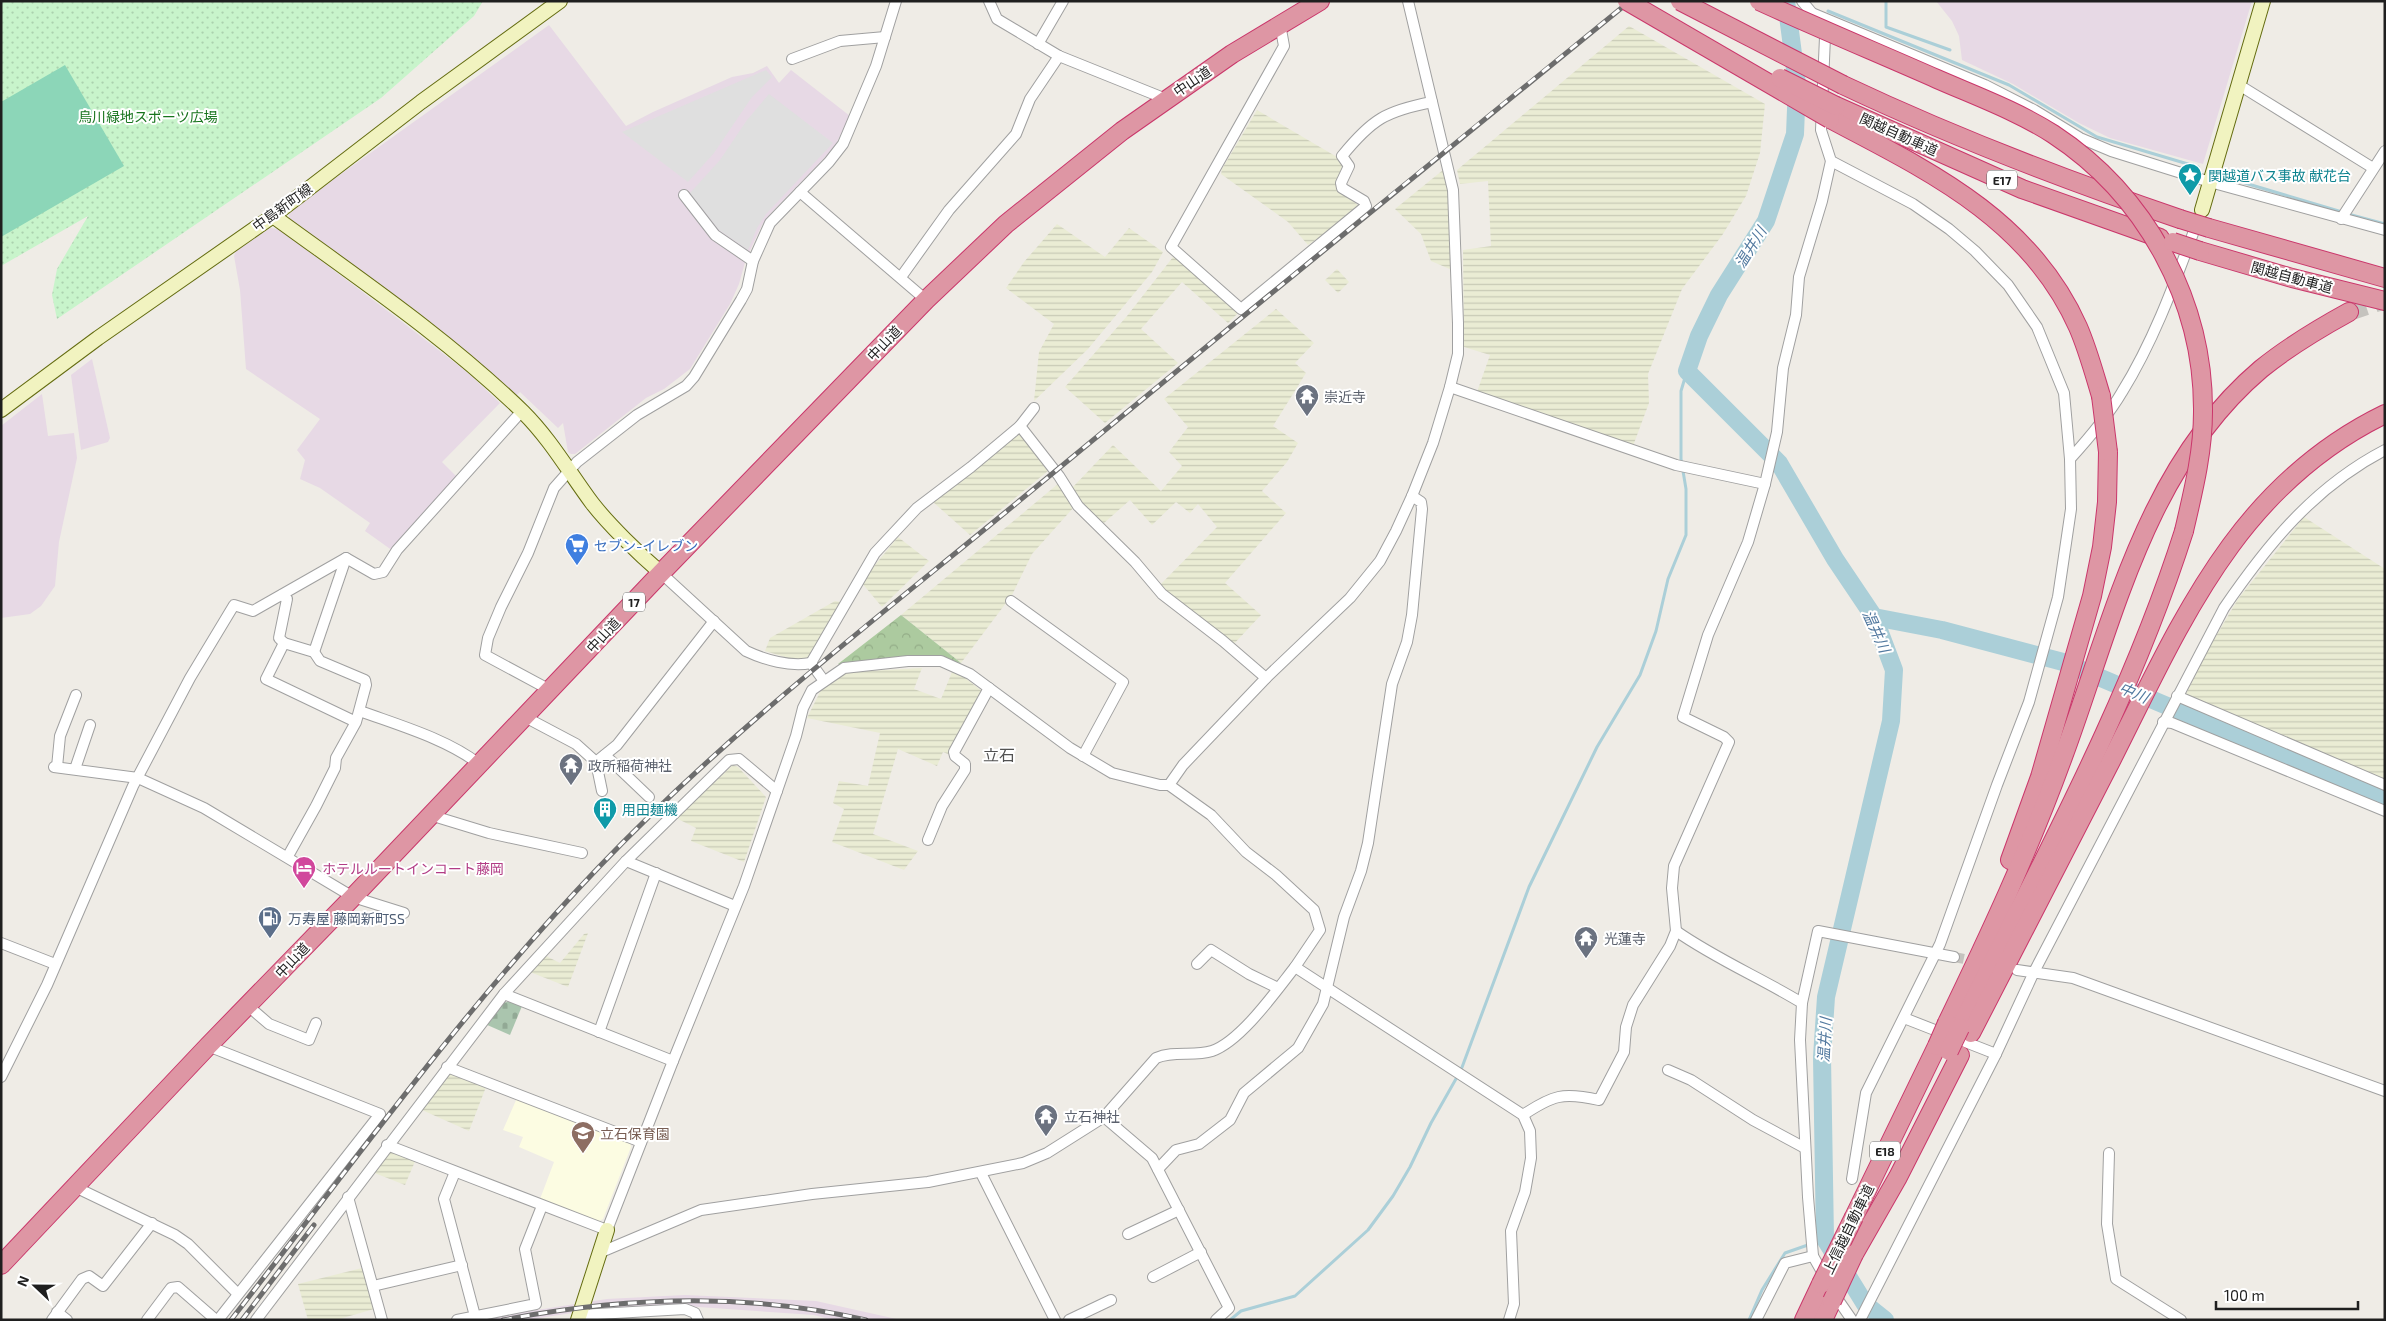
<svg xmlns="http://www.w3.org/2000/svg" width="2386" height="1321" viewBox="0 0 2386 1321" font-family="'Exo 2','Noto Sans JP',sans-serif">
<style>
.industrial{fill:#e7d9e5}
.education{fill:#fcfce2}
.farmland{fill:url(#farmland-rules)}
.forest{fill:url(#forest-crowns)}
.cemetery{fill:url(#cemetery-stones)}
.park{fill:url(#park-dots)}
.pitch{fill:#8cd6b8}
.parking{fill:#dfdfdf}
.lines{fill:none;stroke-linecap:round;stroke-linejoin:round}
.stream{stroke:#abcfd8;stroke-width:3}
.river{stroke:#abcfd8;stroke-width:18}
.street-tunnel{stroke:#c5c3be;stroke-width:10;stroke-dasharray:10 5;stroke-linecap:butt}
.highway-tunnel{stroke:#c5c3be;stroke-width:18;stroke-dasharray:18 9;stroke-linecap:butt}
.street-casing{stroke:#a0a0a0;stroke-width:12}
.secondary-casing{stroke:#646c10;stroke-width:16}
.highway-casing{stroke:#ca376b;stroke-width:20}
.street{stroke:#fff;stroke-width:10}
.secondary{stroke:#f1f3c0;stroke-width:14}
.highway{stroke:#de96a4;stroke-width:18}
.rail-casing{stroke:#6d6d6d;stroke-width:5}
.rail{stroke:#fff;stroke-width:3;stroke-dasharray:9;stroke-linecap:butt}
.highway-bridge-casing{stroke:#ca376b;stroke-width:20;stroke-linecap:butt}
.highway-bridge{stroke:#de96a4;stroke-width:18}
.labels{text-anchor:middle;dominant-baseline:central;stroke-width:4;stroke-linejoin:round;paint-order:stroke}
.shield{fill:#fff;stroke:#626262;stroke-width:1}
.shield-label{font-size:12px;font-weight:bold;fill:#1f1f1f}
.street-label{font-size:14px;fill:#1f1f1f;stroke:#fff}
.park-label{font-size:14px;fill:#17741d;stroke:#fff}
.culture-label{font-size:14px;fill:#0d838f;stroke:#fff;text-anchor:start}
.worship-label{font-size:14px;fill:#5b616d;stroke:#fff;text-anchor:start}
.shop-label{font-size:14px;fill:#366cbe;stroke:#fff;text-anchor:start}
.hotel-label{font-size:14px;fill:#b23c85;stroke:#fff;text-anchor:start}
.service-label{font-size:14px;fill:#4e5e75;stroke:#fff;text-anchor:start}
.education-label{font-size:14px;fill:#785e54;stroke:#fff;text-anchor:start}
.water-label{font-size:15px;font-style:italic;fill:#52799f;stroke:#fff}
.quarter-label{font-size:16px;fill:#525252;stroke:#fff}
</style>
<defs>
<pattern id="farmland-rules" width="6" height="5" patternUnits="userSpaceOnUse" patternTransform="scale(1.25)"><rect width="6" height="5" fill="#eaecd4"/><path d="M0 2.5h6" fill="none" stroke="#c8cab6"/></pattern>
<pattern id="forest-crowns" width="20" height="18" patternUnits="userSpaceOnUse" patternTransform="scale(1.25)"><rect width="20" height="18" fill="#acca9f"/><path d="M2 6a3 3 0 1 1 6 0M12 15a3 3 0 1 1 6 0" fill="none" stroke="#94ad88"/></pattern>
<pattern id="cemetery-stones" width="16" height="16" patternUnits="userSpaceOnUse" patternTransform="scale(1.25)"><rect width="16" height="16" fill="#aac5ae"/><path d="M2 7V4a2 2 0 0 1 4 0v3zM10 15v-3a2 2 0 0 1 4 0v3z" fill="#92a995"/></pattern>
<pattern id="park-dots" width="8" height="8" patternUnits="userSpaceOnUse" patternTransform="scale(1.25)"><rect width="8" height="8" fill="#c8f4cb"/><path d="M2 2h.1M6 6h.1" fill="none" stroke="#abd1ae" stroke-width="1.8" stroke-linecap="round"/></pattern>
</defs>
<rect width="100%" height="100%" fill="#efece6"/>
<g class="industrial">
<path d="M1936 1H2252L2203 164 2110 138 2079 123 2013 84 1962 60 1959 36 1952 21Z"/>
<path d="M549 25 626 126 653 112 732 77 753 73 767 66 779 83 791 70 850 116 834 148 771 213 762 225 746 259 739 284 730 304 690 369 664 389 646 398 575 454H571L568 452 563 423 558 428 520 392 515 397 374 282 289 219V215L295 207Z"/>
<path d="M270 228 279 229 397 318 467 372 500 403 442 462 458 478 393 551 365 531 370 523 320 488 300 479 305 460 297 450 320 419 246 369 240 290 234 256 236 251Z"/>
<path d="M92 359 110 438 108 442 81 450 71 375Z"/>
<path d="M42 394 48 436 74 433 77 458 59 542 55 586 41 606 30 614 1 618V426Z"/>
<path d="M685 1295 816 1301 901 1320H833L814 1315 684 1306 578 1312 527 1320H472L607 1299Z"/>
</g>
<path class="education" d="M517 1098 630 1142 631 1147 603 1219 597 1222 540 1199 554 1162 519 1147 523 1137 503 1130Z"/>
<g class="farmland">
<path d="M1629 26 1765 104 1760 153 1746 196 1723 234 1682 289 1648 374 1649 403 1633 446 1477 392 1490 355 1464 347 1463 250 1491 246 1488 181 1460 184 1457 170Z"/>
<path d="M1257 110 1337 157 1343 167 1337 187 1361 208 1308 245 1288 222 1221 174 1222 169Z"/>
<path d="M1443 170 1450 196 1452 270 1431 261 1421 234 1395 209Z"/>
<path d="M1057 224 1105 257 1129 228 1163 252 1152 272 1088 349 1034 401 1039 352 1054 324 1006 288 1024 262Z"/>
<path d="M1173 257 1179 259 1239 312 1228 323 1182 282 1141 329 1178 363 1105 423 1065 387 1127 316Z"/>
<path d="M1337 269 1349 282 1338 293 1325 280Z"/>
<path d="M1276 309 1314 343 1295 363 1306 373 1273 426 1298 443 1287 462 1262 491 1286 513 1225 583 1261 615 1232 646 1159 586 1217 527 1198 504 1190 513 1176 502 1152 525 1130 500 1104 523 1081 504 1072 488 1113 445 1161 491 1182 466 1169 452 1188 427 1164 399Z"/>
<path d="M1019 433 1048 471 970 535 933 502Z"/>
<path d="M1059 483 1074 507 1032 554 1012 595 961 663 901 615Z"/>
<path d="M2304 517 2385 569V779L2186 694 2209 648 2238 599Z"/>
<path d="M898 537 929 561 882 607 861 582Z"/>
<path d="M835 601 840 602 811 655 807 659 795 660 765 651 770 638Z"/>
<path d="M922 668 914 689 941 699 952 672 964 677 983 692 950 755 943 752 937 766 898 749 873 834 918 851 904 870 832 842 844 809 833 803 839 781 868 786 880 733 807 718 823 686 848 672Z"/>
<path d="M733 765 738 767 766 797 744 862 691 841 696 828 676 818Z"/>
<path d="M588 933 568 987 530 972 544 955 560 963 584 934Z"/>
<path d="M452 1073 486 1087 469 1131 422 1110 446 1076Z"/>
<path d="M394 1150 416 1159 405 1185 372 1172 386 1152Z"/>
<path d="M362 1268 374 1309 336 1320H308L298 1284Z"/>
</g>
<path class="forest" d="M901 615 961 663 927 656 841 666 838 664Z"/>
<path class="cemetery" d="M510 1001 522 1006 510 1035 485 1024 503 1003Z"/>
<path class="park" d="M1 1H483L474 16 381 98 57 319 52 295 57 269 88 216 1 266Z"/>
<path class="pitch" d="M65 65 124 166 1 237V102Z"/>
<g class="parking">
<path d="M766 70 772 77 752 97 714 153 688 182 622 132Z"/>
<path d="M769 94 833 143 766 214 757 228 748 250 719 230 690 193 720 160 747 120Z"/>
</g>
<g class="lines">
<g class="stream">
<path d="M1886 1V27L1950 50"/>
<path d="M1828 11 2009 85 2097 137 2198 167"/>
<path d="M2228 178 2342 212"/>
<path d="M2348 214 2385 224"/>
<path d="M1230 1320 1241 1311 1295 1296 1368 1230 1393 1196 1410 1167 1431 1123 1461 1070 1529 887 1597 747 1640 675 1656 631 1668 579 1686 535V489L1681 459V391L1687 371"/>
<path d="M1749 1320 1762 1290 1785 1253 1825 1239"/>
</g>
<g class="river">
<path d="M1786 1 1797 84 1795 134 1766 221 1719 295 1699 336 1687 371 1779 463 1835 559 1874 617 1894 670 1891 721 1826 997 1822 1057 1825 1239 1865 1304 1885 1320"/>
<path d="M1874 617 1942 630 2063 662 2385 798"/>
</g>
<path class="street-tunnel" d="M1954 957 1979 962"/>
<path class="highway-tunnel" d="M2349 312 2385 300"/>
<g class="street-casing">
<g id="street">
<path d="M989 1 997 19 1059 56 1166 99"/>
<path d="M1408 1 1453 190 1458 323V354L1450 387 1433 443 1412 496 1396 531 1380 561 1350 598 1266 678 1183 765 1169 785 1211 815 1246 852 1276 875 1314 910 1320 930 1295 967 1523 1115 1530 1131 1531 1158 1525 1192 1511 1231 1514 1304 1509 1320"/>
<path d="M1802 1 1812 13 1985 85 2034 110 2080 138 2111 151 2210 182 2385 230"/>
<path d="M1812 13 1825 37 1821 130 1831 161 1913 204 1949 229 1975 251 2008 285 2037 327 2064 393 2070 459 2071 509 2058 597 2029 702 1997 785 1940 944 1866 1093 1852 1179"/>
<path d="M1280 24 1284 46 1171 247 1241 309 1366 206 1364 201 1342 188 1341 183 1349 166 1342 156C1372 119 1386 111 1432 102"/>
<path d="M1038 44 1063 1"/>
<path d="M792 59 840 41 885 37"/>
<path d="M2239 85 2373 168"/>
<path d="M800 192 926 300"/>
<path d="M684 195 715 235 753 261"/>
<path d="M2341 219 2385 151"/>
<path d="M901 277 949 210 1016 134 1030 99 1059 56"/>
<path d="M1450 387 1676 465 1765 484"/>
<path d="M1020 426 1059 476 1078 506 1135 562 1162 594 1223 641 1266 678"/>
<path d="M2070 459C2089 438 2108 416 2122 392 2155 339 2176 279 2198 220"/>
<path d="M661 573 746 651C765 660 790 667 811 663"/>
<path d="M282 595 287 599 279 638 284 643"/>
<path d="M1011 601 1123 682 1083 756"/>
<path d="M314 652 346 558"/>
<path d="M811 663 875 553 917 508 971 467 1020 426 1034 408"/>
<path d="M811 663 824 681"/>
<path d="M550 690 485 655 488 638 501 607 528 553 554 488 577 462 637 415 686 386 694 377 741 300 747 289 753 261 770 223 829 162 843 144 876 66 896 1"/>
<path d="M2177 696 2385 785"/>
<path d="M360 711C398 725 447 739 479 764"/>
<path d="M525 717 576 744 596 762 602 791"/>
<path d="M2163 722 2172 723 2385 811"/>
<path d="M605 755 649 797"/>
<path d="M596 762 617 745 714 621"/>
<path d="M54 767 138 778 204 808 353 897 404 913"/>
<path d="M57 767 60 736 76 695"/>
<path d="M75 769 90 725"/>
<path d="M430 815 489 833 582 853"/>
<path d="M928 840 942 806 965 770V764L955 756 954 752 989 688"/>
<path d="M288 856 316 806 335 768 336 758 356 722 366 685 365 680 320 661 314 652 284 643 266 679 356 722"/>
<path d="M626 861 735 906"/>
<path d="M1676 931C1716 959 1761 978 1802 1003L1800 1040 1808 1197 1813 1256 1826 1279"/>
<path d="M1 943 55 964"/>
<path d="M1197 964 1211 950 1249 974 1278 988"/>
<path d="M2017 970 2073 978 2385 1091"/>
<path d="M504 994 673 1061"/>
<path d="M1802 1003 1818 931 1954 957"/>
<path d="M247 1005 269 1024 309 1040 316 1023"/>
<path d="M1904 1018 1996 1054"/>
<path d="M599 1032 656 873"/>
<path d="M208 1046 380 1114 218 1320"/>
<path d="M447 1067 641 1142"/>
<path d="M1668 1070 1691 1080 1753 1120 1805 1148"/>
<path d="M1 1077 47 985 133 786 190 678 234 605 253 611 346 558 374 574 383 572 397 550 522 411"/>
<path d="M1523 1115C1553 1095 1563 1092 1599 1100L1624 1052 1626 1027 1633 1005 1670 946 1676 931 1672 888 1674 866 1729 742 1724 737 1683 717 1708 635 1748 542 1765 484 1777 432 1783 368 1796 315 1799 277 1822 201 1831 161"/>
<path d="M1104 1117 1152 1158 1229 1308 1216 1320"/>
<path d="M387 1145 607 1230 673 1061 744 886 796 736 803 708 812 690 844 668 908 661H941L970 674 1070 748 1112 773 1160 785H1169"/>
<path d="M2109 1153 2107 1224 2116 1279 2181 1320"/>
<path d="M1158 1169 1176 1150 1199 1144 1230 1120 1244 1093 1298 1048 1323 1004 1344 917 1361 871 1368 843 1392 684 1407 642 1412 615 1422 509 1421 502 1412 496"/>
<path d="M455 1172 444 1199 475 1316"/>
<path d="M981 1173 1055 1320"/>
<path d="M75 1187 175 1235 188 1244 238 1294"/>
<path d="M348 1197 382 1320"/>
<path d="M1128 1234 1179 1210"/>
<path d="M599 1253 701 1210 812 1194 928 1182 1023 1163 1047 1153 1104 1117 1156 1058C1174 1050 1194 1057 1212 1051 1241 1041 1276 991 1295 967"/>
<path d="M1153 1277 1201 1252"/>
<path d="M373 1286 462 1265"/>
<path d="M1834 1294 1852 1320"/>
<path d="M57 1312 67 1320"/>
<path d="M580 1315 685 1309 695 1313 698 1320"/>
<path d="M52 1320 82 1279 89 1276 103 1286 152 1223"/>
<path d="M147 1320 171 1288 178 1287 216 1320"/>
<path d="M256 1320 504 994 626 861 729 760 739 759 777 791"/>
<path d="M457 1320 536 1304 525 1249 542 1206"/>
<path d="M1069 1320 1111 1300"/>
<path d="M1756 1320 1785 1263 1813 1256"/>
<path d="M1860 1320 1996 1054 2034 972 2224 608C2268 544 2314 487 2385 450"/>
</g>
</g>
<g class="secondary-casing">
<g id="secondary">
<path d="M2202 210 2263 1"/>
<path d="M273 216C358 278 447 338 523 412 551 440 569 472 592 503 609 525 639 554 661 573"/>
<path d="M1 410 98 338 273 216 421 102 560 1"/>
<path d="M578 1320 607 1230"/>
</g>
</g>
<g class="highway-casing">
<g id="highway">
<path d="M1843 85C1953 137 2065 180 2180 219"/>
<path d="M1836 106 2022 189 2160 238"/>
<path d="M1830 119C1929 171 2030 219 2078 327 2088 350 2094 373 2101 396"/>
<path d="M2209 228 2385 278"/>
<path d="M2200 251 2292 278 2385 301"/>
<path d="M2010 860 2040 777 2092 596 2102 547 2107 502 2108 452"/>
<path d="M1947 1023C1989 936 2030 848 2063 757 2113 622 2145 467 2261 369 2288 347 2318 329 2349 312"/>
<path d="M1960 1028C2040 865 2129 704 2184 531"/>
<path d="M1971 1033C2017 943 2063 854 2109 765 2180 625 2235 487 2385 414"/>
<path d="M1854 1217 1937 1046"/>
<path d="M1854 1254 1898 1177 1960 1055"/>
<path d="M1 1265 208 1046 353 897 661 573 926 300 1006 224 1122 131 1232 54 1320 1"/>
<path d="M1804 1320 1821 1284"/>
<path d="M1823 1320 1832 1301"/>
</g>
</g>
<use href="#street" class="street"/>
<use href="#secondary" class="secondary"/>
<use href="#highway" class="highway"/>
<g class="rail-casing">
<g id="rail">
<path d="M231 1320C350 1167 464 1008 598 868 723 737 867 626 1007 511 1214 340 1421 170 1630 1"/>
<path d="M242 1320 314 1225"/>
<path d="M503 1320C623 1297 747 1292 866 1320"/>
</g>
</g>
<use href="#rail" class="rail"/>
<g class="highway-bridge-casing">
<g id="highway-bridge">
<path d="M1627 1 1830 119"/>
<path d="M1680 1 1843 85"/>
<path d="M1759 1C1818 28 1878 53 1937 79 1976 96 2017 111 2053 134 2146 195 2204 301 2203 412 2203 453 2193 492 2184 531"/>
<path d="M1780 78 1836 106"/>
<path d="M2180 219 2209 228"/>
<path d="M2173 242 2200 251"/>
<path d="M2101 396 2108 452"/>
<path d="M1937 1046 1947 1023"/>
<path d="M1949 1051 1960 1028"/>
<path d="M1821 1284 1854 1217"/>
<path d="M1832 1301 1854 1254"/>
</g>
</g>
<use href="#highway-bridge" class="highway-bridge"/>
</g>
<defs>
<g id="sight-pin" transform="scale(1.25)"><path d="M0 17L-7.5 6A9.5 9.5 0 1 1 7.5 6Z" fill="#0f9aa8" stroke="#fff"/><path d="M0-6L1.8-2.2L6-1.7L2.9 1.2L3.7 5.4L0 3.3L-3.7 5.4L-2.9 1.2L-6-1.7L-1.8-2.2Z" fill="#fff"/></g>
<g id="temple-pin" transform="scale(1.25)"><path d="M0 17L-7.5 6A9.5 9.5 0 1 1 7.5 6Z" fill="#6b7280" stroke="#fff"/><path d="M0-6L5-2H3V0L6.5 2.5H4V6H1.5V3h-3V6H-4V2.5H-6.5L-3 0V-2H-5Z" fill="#fff"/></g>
<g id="supermarket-pin" transform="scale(1.25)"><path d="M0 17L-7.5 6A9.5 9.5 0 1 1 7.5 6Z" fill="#3f7fe0" stroke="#fff"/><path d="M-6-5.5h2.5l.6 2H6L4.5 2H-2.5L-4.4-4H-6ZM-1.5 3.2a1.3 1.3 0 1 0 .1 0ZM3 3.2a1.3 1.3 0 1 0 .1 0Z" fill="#fff"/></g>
<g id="building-pin" transform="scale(1.25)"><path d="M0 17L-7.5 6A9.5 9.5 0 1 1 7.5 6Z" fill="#0f9aa8" stroke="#fff"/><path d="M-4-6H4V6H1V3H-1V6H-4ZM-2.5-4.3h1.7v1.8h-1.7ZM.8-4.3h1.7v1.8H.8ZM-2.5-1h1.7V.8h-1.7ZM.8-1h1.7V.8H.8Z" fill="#fff"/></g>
<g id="hotel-pin" transform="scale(1.25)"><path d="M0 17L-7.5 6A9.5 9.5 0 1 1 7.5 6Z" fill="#d1479c" stroke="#fff"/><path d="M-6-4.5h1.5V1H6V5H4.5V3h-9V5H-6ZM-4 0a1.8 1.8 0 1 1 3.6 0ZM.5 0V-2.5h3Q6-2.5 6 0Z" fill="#fff"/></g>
<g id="fuel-pin" transform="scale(1.25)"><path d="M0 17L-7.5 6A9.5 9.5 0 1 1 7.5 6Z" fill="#5c6f8a" stroke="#fff"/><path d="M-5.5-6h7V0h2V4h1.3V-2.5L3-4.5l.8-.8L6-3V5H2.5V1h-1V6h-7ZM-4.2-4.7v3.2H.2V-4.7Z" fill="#fff"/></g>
<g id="school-pin" transform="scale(1.25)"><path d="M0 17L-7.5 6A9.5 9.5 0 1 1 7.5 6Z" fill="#8d6e63" stroke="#fff"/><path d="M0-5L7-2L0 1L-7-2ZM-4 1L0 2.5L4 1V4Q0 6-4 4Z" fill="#fff"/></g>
</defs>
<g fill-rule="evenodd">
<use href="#sight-pin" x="2190" y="175"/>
<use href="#temple-pin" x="1307" y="396"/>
<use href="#supermarket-pin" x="577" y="545"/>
<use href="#temple-pin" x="571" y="765"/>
<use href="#building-pin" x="605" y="809"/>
<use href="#hotel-pin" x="304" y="868"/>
<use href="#fuel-pin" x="270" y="918"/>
<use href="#temple-pin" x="1586" y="938"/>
<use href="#temple-pin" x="1046" y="1116"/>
<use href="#school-pin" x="583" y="1133"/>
</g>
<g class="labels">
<g class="shield">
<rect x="1987" y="170.5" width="30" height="19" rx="4"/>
<rect x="623" y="592.5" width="22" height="19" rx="4"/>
<rect x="1870" y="1141.5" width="30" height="19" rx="4"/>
</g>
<g class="shield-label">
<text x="2002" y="180">E17</text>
<text x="634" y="602">17</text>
<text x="1885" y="1151">E18</text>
</g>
<g class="street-label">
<text transform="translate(1192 81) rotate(-34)">中山道</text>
<text transform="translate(1899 134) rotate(24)">関越自動車道</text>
<text transform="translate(282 207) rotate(-36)">中島新町線</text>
<text transform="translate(2292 277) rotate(15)">関越自動車道</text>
<text transform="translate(884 343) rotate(-46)">中山道</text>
<text transform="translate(603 635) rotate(-47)">中山道</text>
<text transform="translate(292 960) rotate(-46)">中山道</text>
<text transform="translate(1848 1229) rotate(-64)">上信越自動車道</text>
</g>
<g class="park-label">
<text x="148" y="116">烏川緑地スポーツ広場</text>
</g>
<g class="culture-label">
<text x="2208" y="175">関越道バス事故 献花台</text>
<text x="622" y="809">用田麺機</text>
</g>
<g class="worship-label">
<text x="1324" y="396">崇近寺</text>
<text x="588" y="765">政所稲荷神社</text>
<text x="1604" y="938">光蓮寺</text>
<text x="1064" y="1116">立石神社</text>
</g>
<g class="shop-label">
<text x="594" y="545">セブン-イレブン</text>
</g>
<g class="hotel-label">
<text x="322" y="868">ホテルルートインコート藤岡</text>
</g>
<g class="service-label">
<text x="288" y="918">万寿屋 藤岡新町SS</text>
</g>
<g class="education-label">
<text x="600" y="1133">立石保育園</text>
</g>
<g class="water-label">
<text transform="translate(1750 247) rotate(-58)">温井川</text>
<text transform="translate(1877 631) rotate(66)">温井川</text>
<text transform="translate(2134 692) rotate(23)">中川</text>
<text transform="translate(1824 1040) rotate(-87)">温井川</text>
</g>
<g class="quarter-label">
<text x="999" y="754">立石</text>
</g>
</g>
<rect width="2386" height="1321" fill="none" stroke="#1f1f1f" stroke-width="5"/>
<g transform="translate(35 1286) rotate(292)" stroke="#ffffff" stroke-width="4" paint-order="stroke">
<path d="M0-4L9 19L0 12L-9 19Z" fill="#1f1f1f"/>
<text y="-8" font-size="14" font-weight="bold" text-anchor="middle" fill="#1f1f1f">N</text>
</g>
<path d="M2216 1301v8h142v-8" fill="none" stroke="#1f1f1f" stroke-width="2.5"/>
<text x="2224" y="1301" font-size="15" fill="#1f1f1f" stroke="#ffffff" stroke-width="4" paint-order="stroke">100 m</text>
</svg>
